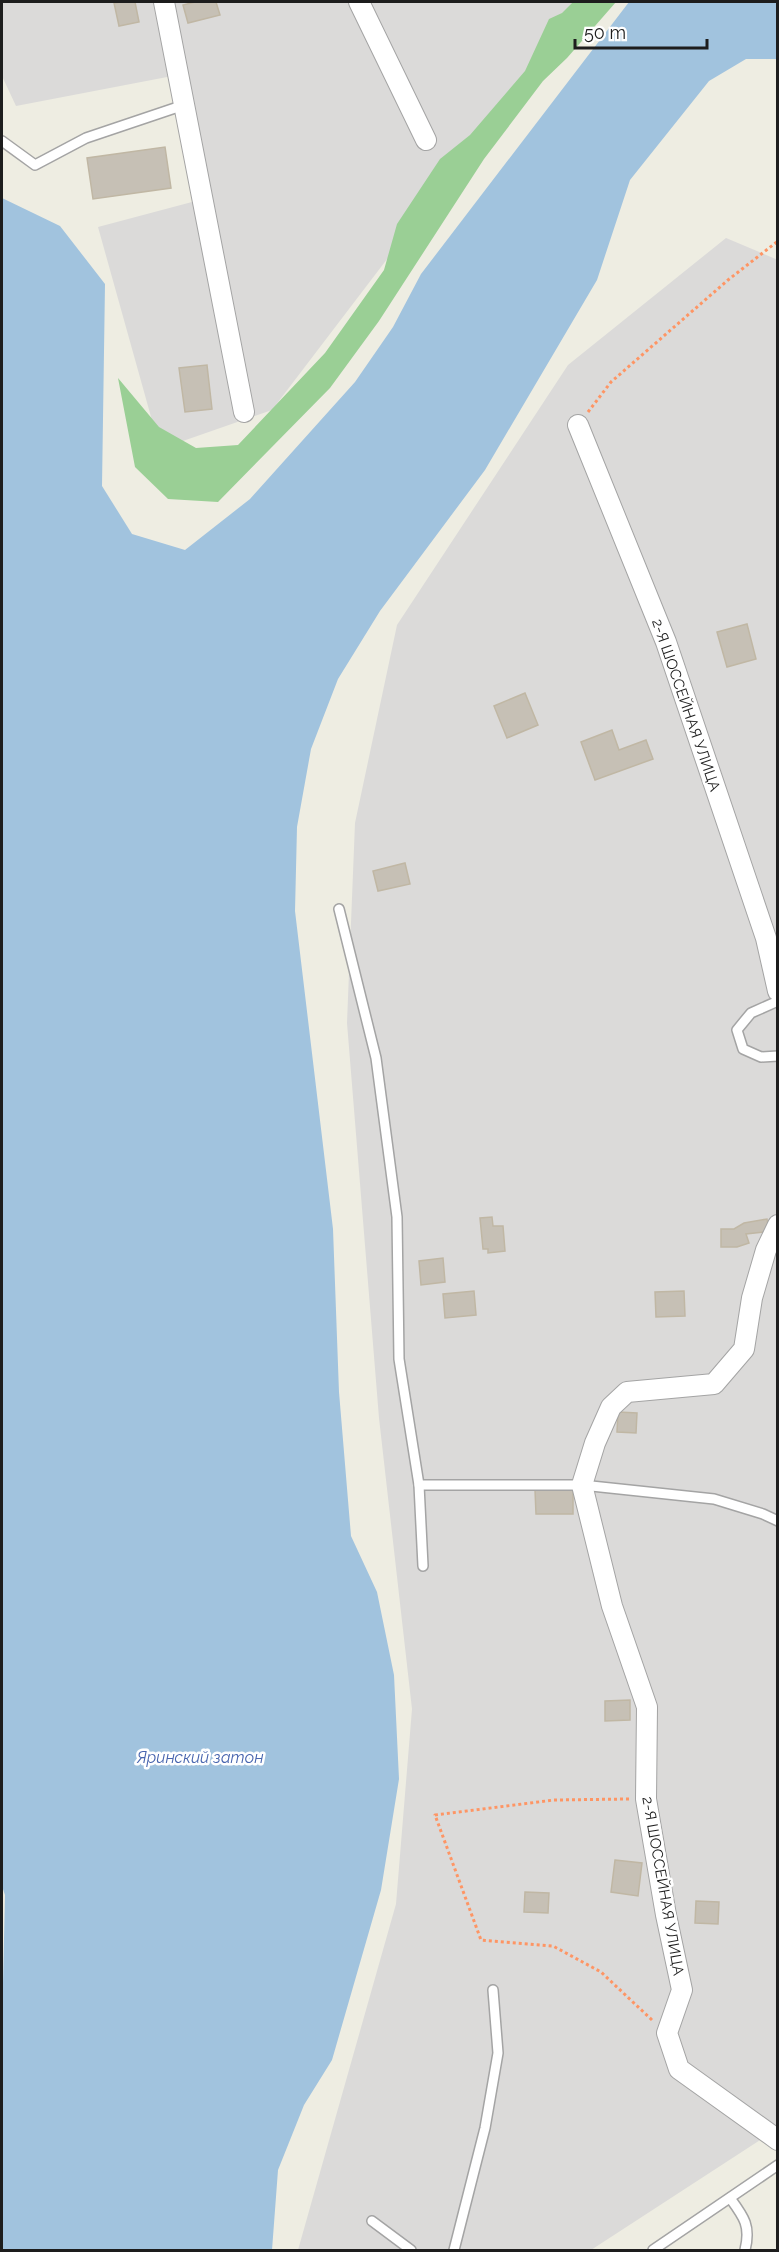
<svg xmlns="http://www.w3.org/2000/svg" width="779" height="2252" viewBox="0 0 779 2252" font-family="Raleway,sans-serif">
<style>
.residential{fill:#dbdad9}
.forest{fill:#9acf95}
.water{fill:#a1c3de}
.building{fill:#c6c0b5;stroke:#c0b7a4;stroke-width:1.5}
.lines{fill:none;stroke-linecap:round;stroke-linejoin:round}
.lane-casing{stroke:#a4a4a4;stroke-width:12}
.street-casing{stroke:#a4a4a4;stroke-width:22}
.path{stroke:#fe9564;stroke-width:3;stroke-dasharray:3 3;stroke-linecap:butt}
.lane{stroke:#fff;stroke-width:9}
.street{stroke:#fff;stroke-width:20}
.labels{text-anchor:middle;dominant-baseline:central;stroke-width:5;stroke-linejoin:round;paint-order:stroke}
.street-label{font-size:15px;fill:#1d1d1d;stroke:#fff}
.water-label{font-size:16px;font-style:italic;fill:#4764ae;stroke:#fff}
</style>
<rect width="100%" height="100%" fill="#eeede2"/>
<g class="residential">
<path d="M2 2H583L272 410 160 449 98 227 207 198 188 73 16 106 2 76Z"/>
<path d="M726 238 778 260 777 2129 591 2250H298L396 1904 412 1709 379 1418 347 1023 355 823 397 625 568 365Z"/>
</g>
<path class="forest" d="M573 2H616L567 58 543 81 484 159 379 321 330 388 218 502 168 499 135 467 118 378 159 427 196 448 238 445 325 353 384 270 397 224 440 159 470 135 525 71 549 19 562 13Z"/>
<path class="water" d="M629 2H777V59H746L709 81 630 180 597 280 485 470 380 611 338 679 311 749 297 827 295 911 333 1229 339 1392 351 1536 377 1592 394 1675 399 1779 381 1890 332 2060 304 2105 278 2170 272 2250H2V2027L5 1895 2 1886V198L60 226 105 284 102 486 132 534 185 550 250 499 355 382 393 327 421 274Z"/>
<g class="building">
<path d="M121 2H135L139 22 119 26 114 3Z"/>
<path d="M195 2H216L220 15 188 23 183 5Z"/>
<path d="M165 147 171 188 93 199 87 158Z"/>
<path d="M207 365 212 409 185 412 179 368Z"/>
<path d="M747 624 756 659 727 667 717 632Z"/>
<path d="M525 693 538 725 507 738 494 706Z"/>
<path d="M612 730 619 750 646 740 653 759 595 780 581 742Z"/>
<path d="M405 863 410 884 378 891 373 871Z"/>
<path d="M492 1217 493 1226H503L505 1251 488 1253V1249H483L480 1218Z"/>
<path d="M767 1219 768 1226 765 1232 746 1234 749 1243 737 1247H721V1229H734L744 1223Z"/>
<path d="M443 1258 445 1282 421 1285 419 1261Z"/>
<path d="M474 1291 476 1315 445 1318 443 1294Z"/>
<path d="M684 1291 685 1316 656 1317 655 1292Z"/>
<path d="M618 1412 637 1413 636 1433 617 1432Z"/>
<path d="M535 1490H573V1514H536Z"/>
<path d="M630 1700V1720L605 1721V1701Z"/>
<path d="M615 1860 642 1863 638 1896 611 1892Z"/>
<path d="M525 1892 549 1893 548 1913 524 1912Z"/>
<path d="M696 1901 719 1902 718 1924 695 1923Z"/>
</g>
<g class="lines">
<g class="lane-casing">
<g id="lane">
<path d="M2 141 35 165 86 138 184 105"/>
<path d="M339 909 376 1058 397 1217 399 1359 419 1485 423 1566"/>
<path d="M778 1001 751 1013 737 1030 743 1049 761 1057 778 1056"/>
<path d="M419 1485H582L714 1499 763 1514 778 1521"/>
<path d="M730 2198C744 2217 751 2226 745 2250"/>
<path d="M372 2221 411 2250"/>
<path d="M454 2250 485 2128 498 2053 493 1990"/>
<path d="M653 2250 778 2165"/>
</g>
</g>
<g class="street-casing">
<g id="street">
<path d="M164 2 244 412"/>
<path d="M359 2 426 140"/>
<path d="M578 425 666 642 766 938 778 991"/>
<path d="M778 1225 766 1250 752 1298 744 1349 714 1384 627 1392 611 1407 595 1443 582 1485 612 1606 647 1707 646 1799 666 1915 682 1990 667 2033 679 2069 778 2140"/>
</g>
</g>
<g class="path">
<path d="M588 412 611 382 728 280 778 241"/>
<path d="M629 1799 554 1800 435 1815 481 1940 553 1946 601 1972 652 2020"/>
</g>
<use href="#lane" class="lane"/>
<use href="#street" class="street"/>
</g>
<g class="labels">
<g class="street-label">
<text transform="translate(686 705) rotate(71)">2-Я ШОССЕЙНАЯ УЛИЦА</text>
<text transform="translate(663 1886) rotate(80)">2-Я ШОССЕЙНАЯ УЛИЦА</text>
</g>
<g class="water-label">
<text x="200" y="1757">Яринский затон</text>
</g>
</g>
<rect width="779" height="2252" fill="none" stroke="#1d1d1d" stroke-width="6"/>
<path d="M575 39v9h132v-9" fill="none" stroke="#1d1d1d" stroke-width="3"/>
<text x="584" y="39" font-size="18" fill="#1d1d1d" stroke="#ffffff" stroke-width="4.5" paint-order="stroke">50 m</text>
</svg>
